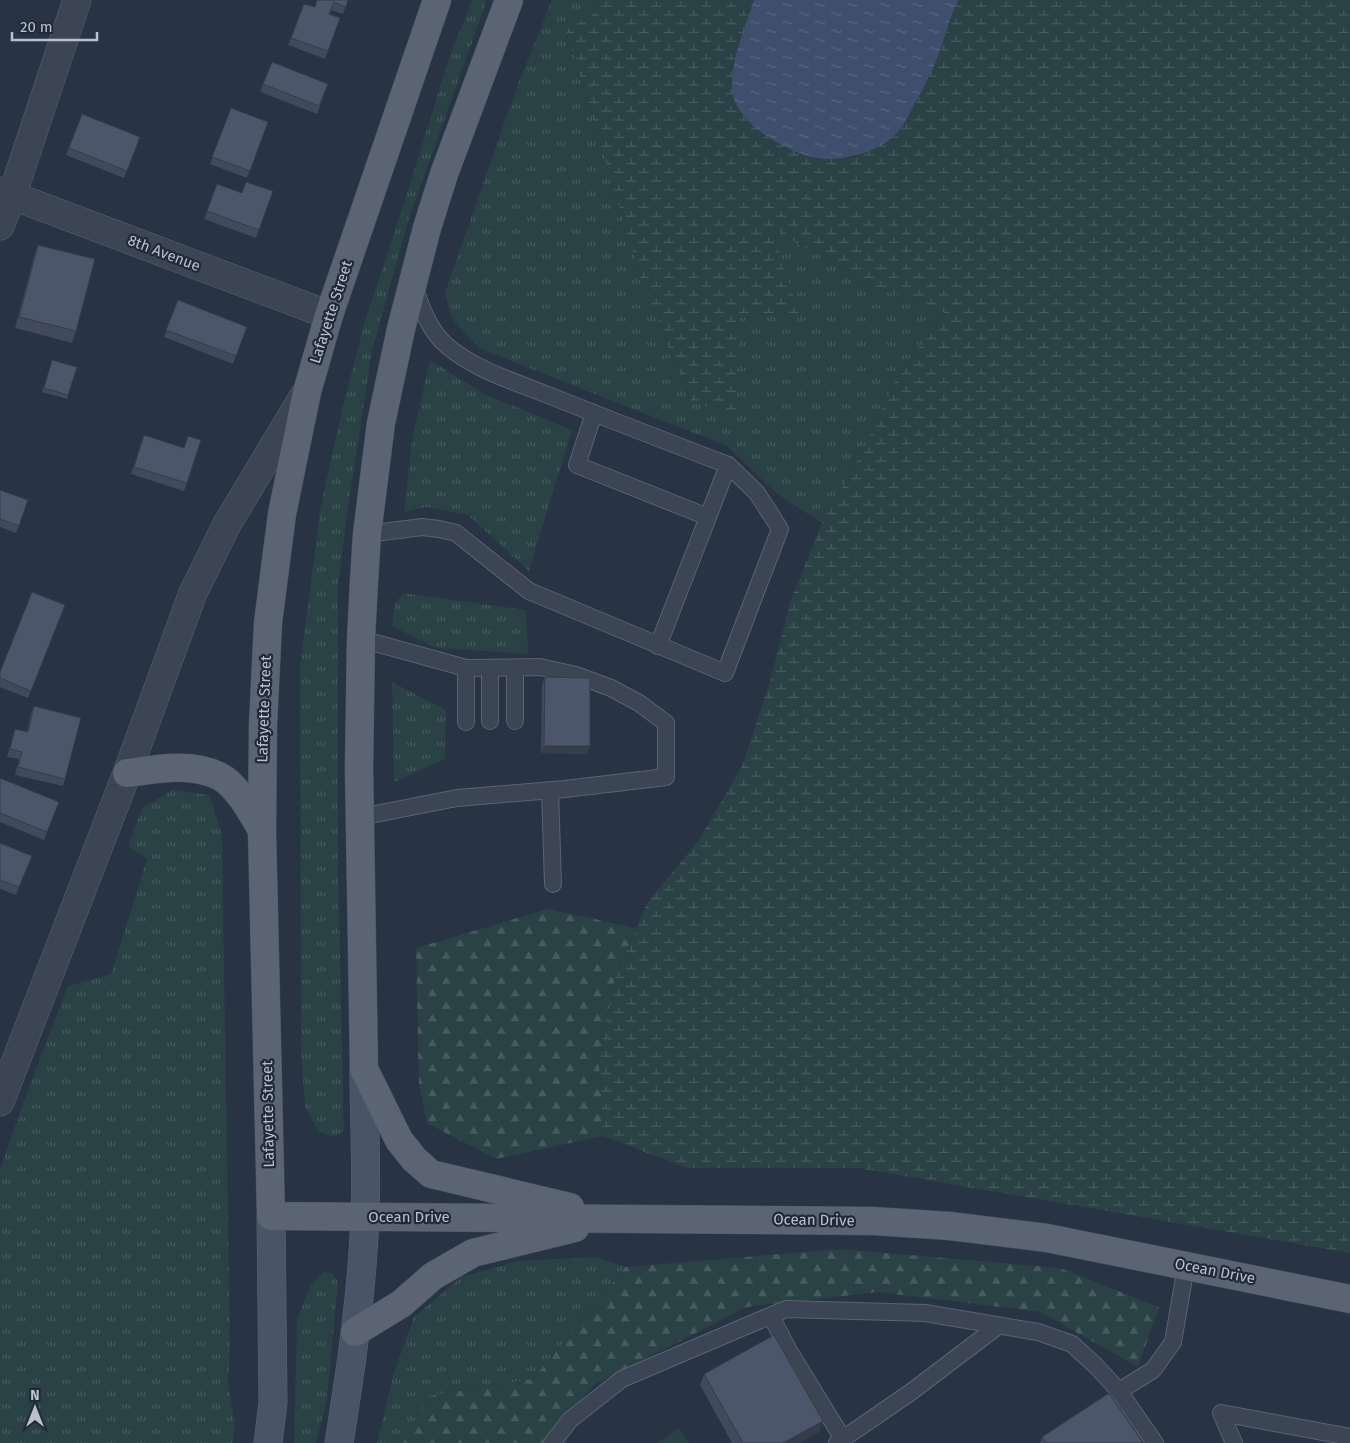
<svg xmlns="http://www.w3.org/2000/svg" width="1350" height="1443" viewBox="0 0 1350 1443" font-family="'Fira Sans',sans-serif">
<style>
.grass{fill:url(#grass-tufts)}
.forest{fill:url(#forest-firs)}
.wetland{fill:url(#wetland-marsh)}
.garden{fill:#2a4145}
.water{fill:url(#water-ripples)}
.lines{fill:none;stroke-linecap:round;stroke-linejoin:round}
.lane-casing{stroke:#5b6371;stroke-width:18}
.street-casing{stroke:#5b6371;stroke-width:29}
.secondary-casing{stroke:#5b6371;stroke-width:29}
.primary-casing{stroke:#464e5d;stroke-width:29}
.lane{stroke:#3c4554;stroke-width:16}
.street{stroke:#3c4554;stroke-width:28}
.secondary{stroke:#4a5467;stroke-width:28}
.primary{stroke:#5b6473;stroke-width:28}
.wall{fill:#414a5b}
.shaded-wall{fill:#353c4a}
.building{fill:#4c566a;stroke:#353c4a}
.labels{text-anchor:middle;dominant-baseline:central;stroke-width:4.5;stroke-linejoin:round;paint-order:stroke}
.street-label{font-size:15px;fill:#bac0cd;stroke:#212a39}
</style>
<defs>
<pattern id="grass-tufts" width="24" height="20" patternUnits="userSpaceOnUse" patternTransform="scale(1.25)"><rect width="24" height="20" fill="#2a4145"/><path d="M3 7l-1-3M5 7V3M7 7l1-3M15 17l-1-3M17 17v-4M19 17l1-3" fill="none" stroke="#475b5f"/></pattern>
<pattern id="forest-firs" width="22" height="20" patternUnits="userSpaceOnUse" patternTransform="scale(1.25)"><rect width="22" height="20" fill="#2a4145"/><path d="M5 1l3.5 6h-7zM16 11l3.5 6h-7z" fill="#475b5f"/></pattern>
<pattern id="wetland-marsh" width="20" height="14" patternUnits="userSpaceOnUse" patternTransform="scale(1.25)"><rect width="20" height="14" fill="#2a4145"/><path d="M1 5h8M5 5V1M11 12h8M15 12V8" fill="none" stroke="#475b5f"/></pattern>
<pattern id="water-ripples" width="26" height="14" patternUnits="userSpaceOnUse" patternTransform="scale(1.25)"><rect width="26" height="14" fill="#3e4f6d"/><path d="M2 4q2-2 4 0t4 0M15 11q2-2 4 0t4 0" fill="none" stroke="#586781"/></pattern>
</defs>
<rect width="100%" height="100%" fill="#283344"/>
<g class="grass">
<path d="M472 0H487L408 222 372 351 349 501 338 586V865L344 1132 331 1136 318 1131 305 1107 301 1052 300 666 320 510 342 409 365 321 405 200 448 61Z"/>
<path d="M552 0H599L598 11 566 30 642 282 691 401 740 318 772 229 866 283 945 313 897 377 862 452 822 523 777 494 727 446 481 349 452 319 445 293 515 92Z"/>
<path d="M430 360 484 394 572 430 529 571 468 515 427 507 404 512 412 439Z"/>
<path d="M403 593 526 610 528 654 436 648 392 626 395 604Z"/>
<path d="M392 682 446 710 445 759 394 782Z"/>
<path d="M173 790 209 795 222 834 230 1345 228 1382 235 1425 233 1443H0V1169L30 1084 68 986 111 974 147 859 128 846 142 808Z"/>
<path d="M596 1257 626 1267 533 1379 428 1396 403 1443H377L393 1376 414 1317 461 1277 518 1261Z"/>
<path d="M323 1272 333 1273 338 1283 327 1399 316 1443H294L297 1320 310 1286Z"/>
</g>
<g class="forest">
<path d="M548 909 636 928 615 978 599 1057 603 1136 496 1159 427 1123 419 1086 416 948Z"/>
<path d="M840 1249 1060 1268 1159 1307 1138 1367 1040 1312 878 1292 747 1307 594 1385 543 1443H403L428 1396 533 1379 626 1267Z"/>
</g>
<path class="wetland" d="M599 0H754L738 46 796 152 826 159 854 157 896 135 910 113 932 71 958 0H1350V1253L858 1168H687L603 1136 599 1057 615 978 647 903 699 840 743 764 770 681 790 602 822 523 862 452 897 377 945 313 866 283 772 229 799 314 740 318 735 416 691 401 642 282 566 30 598 11Z"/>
<path class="garden" d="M679 1428 689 1443H657Z"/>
<path class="water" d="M754 0H958C948 23 942 48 932 71 926 83 920 94 914 105 909 114 904 127 896 134 881 150 848 160 826 159 796 158 741 128 733 96 727 70 746 24 754 0Z"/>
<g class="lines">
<g class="lane-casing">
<g id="lane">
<path d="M594 413 577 465 708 517 728 465"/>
<path d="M367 534 422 527 439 529 456 533 529 591 725 673 780 529 757 493 728 465C668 442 608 419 548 395 513 381 475 370 446 345 429 330 421 307 414 286"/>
<path d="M658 646 708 517"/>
<path d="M466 668V722"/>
<path d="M490 668V721"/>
<path d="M515 668V721"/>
<path d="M550 790 553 884"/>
<path d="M360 817 457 798 565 789 666 777V723L639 703 611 688 576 675 540 667 466 668 361 639"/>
<path d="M771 1316 789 1351 843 1439"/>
<path d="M1119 1391 1155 1443"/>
<path d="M552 1443 570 1420 622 1379 786 1309 925 1313 1038 1332 1072 1344 1096 1366 1119 1391 1153 1370 1173 1342 1186 1266"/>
<path d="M837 1443 911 1392 998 1326"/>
<path d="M1234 1443 1221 1413 1350 1437"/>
</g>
</g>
<g class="street-casing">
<g id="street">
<path d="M0 191 329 315"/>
<path d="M0 226 12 196 77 0"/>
<path d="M0 1102 127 773 193 593 227 524 305 394"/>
</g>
</g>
<g class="secondary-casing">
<g id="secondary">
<path d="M268 1443 273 1403 271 1216"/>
<path d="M339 1443C351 1368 362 1293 365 1217 367 1168 364 1119 364 1069"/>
</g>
</g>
<g class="primary-casing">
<g id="primary">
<path d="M437 0 329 315 307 392 282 514 268 623 263 725 262 831 271 1216 873 1221 950 1226 1047 1238 1350 1299"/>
<path d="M509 0 444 174 427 228 401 329 381 423 367 534 364 581 361 639 359 767 364 1069 399 1140 414 1159 431 1174 570 1207"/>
<path d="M127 773C156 769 191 762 219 776 237 785 252 813 262 830"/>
<path d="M355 1332 401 1304 433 1276 473 1253 575 1228"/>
</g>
</g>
<use href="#lane" class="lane"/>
<use href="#street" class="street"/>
<use href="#secondary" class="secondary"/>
<use href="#primary" class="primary"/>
</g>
<g class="wall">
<path d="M317 0H348L343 14 331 10 329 14 340 18 325 59 288 45 304 4 315 7Z"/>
<path d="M272 62 328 84 317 114 260 92Z"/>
<path d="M231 108 268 122 247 178 210 164Z"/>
<path d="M82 114 140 137 124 178 66 155Z"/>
<path d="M217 184 242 193 273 191 256 238 204 219Z"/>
<path d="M38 245 76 331 72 343 15 328 34 256Z"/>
<path d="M178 300 247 327 233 364 164 337Z"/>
<path d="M52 360 77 367 67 399 42 392Z"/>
<path d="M141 443 187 483 184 491 131 474Z"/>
<path d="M0 490 19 526 16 533 0 527Z"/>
<path d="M65 605 28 698 0 687V672Z"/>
<path d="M545 677 587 754 541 753 542 685Z"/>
<path d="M34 706 65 779 63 786 15 775 19 759 7 757 15 729 27 732 31 713Z"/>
<path d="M0 778 59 802 44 840 0 822Z"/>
<path d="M0 843 32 856 16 895 0 889Z"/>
<path d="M704 1374 823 1421 819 1432 799 1443H732L700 1385Z"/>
<path d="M1042 1437 1143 1443H1040Z"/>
</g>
<g class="shaded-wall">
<path d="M544 746H590L587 754 541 753Z"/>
<path d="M823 1421 819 1432 799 1443H783Z"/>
</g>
<g class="building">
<path d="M317 0H348L346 7 334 2 329 14 340 18 328 51 291 38 304 4 315 7Z"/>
<path d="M272 62 328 84 319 106 263 84Z"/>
<path d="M231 108 268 122 250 171 212 157Z"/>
<path d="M82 114 140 137 127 171 69 148Z"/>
<path d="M246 182 273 191 259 230 207 211 217 184 242 193Z"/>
<path d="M38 245 95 259 76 331 19 317Z"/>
<path d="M178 300 247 327 236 356 166 330Z"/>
<path d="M52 360 77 367 68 395 44 388Z"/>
<path d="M144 435 184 448 188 436 201 440 187 483 134 467Z"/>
<path d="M0 490 28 500 19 526 0 519Z"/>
<path d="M32 592 65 605 31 691 0 678V672Z"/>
<path d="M545 677 590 678V746H544Z"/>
<path d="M34 706 81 718 65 779 18 767 22 752 10 749 15 729 28 732Z"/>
<path d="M0 778 59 802 47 832 0 813Z"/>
<path d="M0 843 32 856 19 887 0 880Z"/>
<path d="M774 1335 823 1421 783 1443H743L704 1374Z"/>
<path d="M1109 1393 1143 1443H1046L1042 1437Z"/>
</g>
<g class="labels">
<g class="street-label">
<text transform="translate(164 253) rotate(21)">8th Avenue</text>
<text transform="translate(331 312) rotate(-72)">Lafayette Street</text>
<text transform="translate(264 709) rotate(-88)">Lafayette Street</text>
<text transform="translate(268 1114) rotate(-91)">Lafayette Street</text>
<text x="409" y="1217">Ocean Drive</text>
<text transform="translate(814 1220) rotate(1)">Ocean Drive</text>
<text transform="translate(1215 1271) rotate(11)">Ocean Drive</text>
</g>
</g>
<g transform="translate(35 1408)" stroke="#212a39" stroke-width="4" paint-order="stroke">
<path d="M0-4L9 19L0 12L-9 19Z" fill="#bac0cd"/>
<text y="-8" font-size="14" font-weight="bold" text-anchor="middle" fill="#bac0cd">N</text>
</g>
<path d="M12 32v8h85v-8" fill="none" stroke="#bac0cd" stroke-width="2.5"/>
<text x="20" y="32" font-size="15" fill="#bac0cd" stroke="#212a39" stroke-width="4" paint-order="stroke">20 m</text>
</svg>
